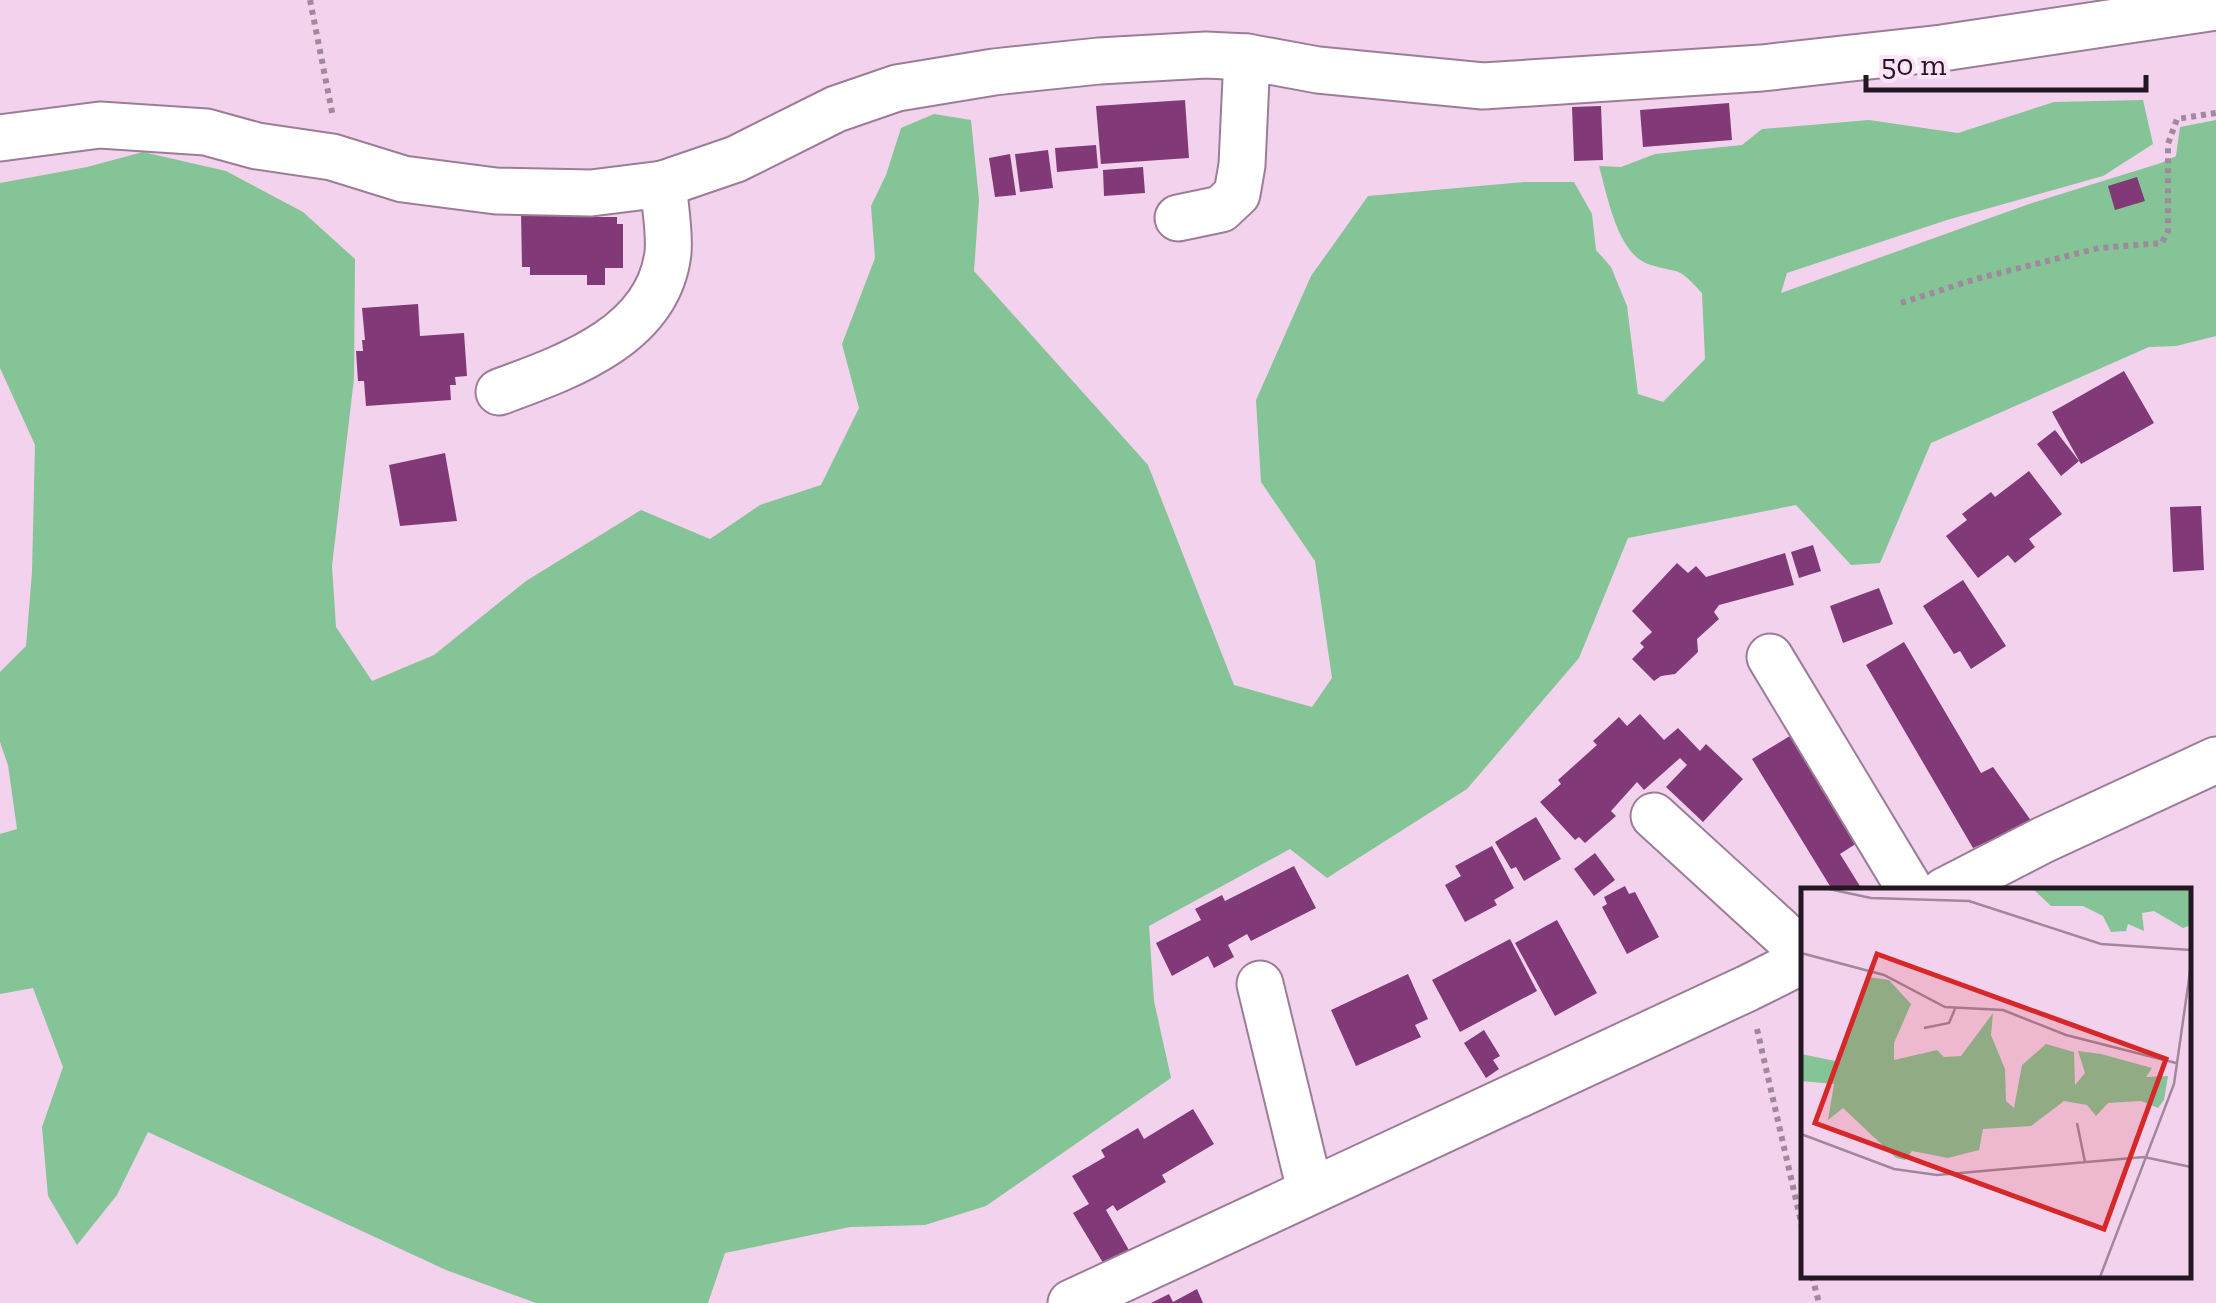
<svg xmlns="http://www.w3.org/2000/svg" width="2216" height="1303" viewBox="0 0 2216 1303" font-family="'Zilla Slab',serif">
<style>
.green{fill:#85c496}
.building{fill:#813978}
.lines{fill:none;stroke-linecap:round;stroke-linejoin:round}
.minor-casing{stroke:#9c7d96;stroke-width:49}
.path{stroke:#a1899d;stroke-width:6;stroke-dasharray:5 5;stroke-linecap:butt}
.minor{stroke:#fff;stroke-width:45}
.inset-road{fill:none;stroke:#a0879b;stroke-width:2.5}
.view{fill:#d62828;fill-opacity:0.15;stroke:#d62828;stroke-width:5}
.inset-edge{fill:none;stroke:#231721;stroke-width:5}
</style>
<rect width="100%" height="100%" fill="#f3d2ed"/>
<path class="green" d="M2143 100 2153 144 2103 176 1947 220 1787 273 1781 293 2029 204 2161 163 2176 156 2180 127 2216 120V336L2176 346 2149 347 1931 443 1880 563 1851 565 1796 505 1628 538 1579 658 1467 789 1327 878 1290 849 1149 926 1154 1001 1171 1078 986 1206 925 1225 850 1227 725 1253 708 1303H536L446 1270 148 1132 117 1195 77 1245 48 1196 42 1127 63 1067 33 988 0 994V834L17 829 8 765 0 742V672L26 646 32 572 35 445 0 368V183L87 167 143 152 226 171 303 212 355 259 354 378 332 566 336 627 372 681 434 655 526 581 641 510 710 539 760 505 821 485 859 408 842 344 875 258 871 206 886 175 901 128 934 114 971 120 979 200 974 271 1148 465 1234 685 1312 707 1332 678 1315 561 1261 482 1256 400 1311 276 1368 196 1524 182H1574L1592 214 1596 250 1611 267 1627 306 1638 394 1663 402 1705 359 1702 293C1676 264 1681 275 1648 264 1617 253 1607 194 1599 166L1621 167 1655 154 1742 145 1762 129 1869 120 1958 133 2054 102Z"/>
<g class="building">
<path d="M1185 100 1189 158 1101 164 1096 106Z"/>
<path d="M1729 103 1732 140 1643 147 1640 110Z"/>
<path d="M1601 106 1603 160 1574 161 1572 107Z"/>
<path d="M1096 145 1098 168 1057 172 1055 148Z"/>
<path d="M1048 150 1053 188 1020 192 1015 154Z"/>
<path d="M1010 154 1016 195 995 197 989 158Z"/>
<path d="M1143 167 1145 193 1104 196 1103 170Z"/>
<path d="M2137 177 2145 201 2115 210 2108 186Z"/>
<path d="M594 211V217H617V224H623V268H605V285H587V275H530V267H522L521 212Z"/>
<path d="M418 304 420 336 464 333 467 376 455 377 456 385H450L451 400 366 406 364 381H358L356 351H363L362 340H365L362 308Z"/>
<path d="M2124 371 2154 423 2081 464 2052 412Z"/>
<path d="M2055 430 2079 461 2061 476 2037 444Z"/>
<path d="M445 453 457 521 400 526 389 465Z"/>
<path d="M2029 471 2062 514 2029 539 2035 547 2015 563 2008 555 1978 578 1946 536 1967 520 1962 514 1991 492 1995 497Z"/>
<path d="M2201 506 2204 570 2173 572 2170 507Z"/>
<path d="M1813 545 1821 571 1799 578 1791 552Z"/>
<path d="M1785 553 1794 585 1719 605 1714 612 1719 619 1697 639 1698 652 1675 674 1661 676 1654 681 1632 659 1644 647 1640 643 1652 632 1632 611 1677 563 1688 573 1696 566 1706 577Z"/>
<path d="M1963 580 2006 646 1971 669 1960 651 1954 654 1923 606Z"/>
<path d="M1879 588 1893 624 1843 643 1830 606Z"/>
<path d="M1904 642 1981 773 1993 767 2032 822 1973 848 1866 665Z"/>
<path d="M1640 714 1664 740 1678 728 1700 751 1706 744 1743 779 1703 822 1666 787 1687 765 1680 758 1644 790 1637 782 1611 811 1616 816 1585 843 1579 837 1575 840 1540 802 1561 784 1558 780 1597 745 1593 741 1619 717 1627 726Z"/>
<path d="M1798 731 1865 838 1840 854 1863 891H1833L1752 759Z"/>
<path d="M1536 817 1561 859 1524 881 1516 867 1511 869 1495 842Z"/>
<path d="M1492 846 1514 888 1494 900 1497 905 1465 922 1445 885 1461 876 1455 866Z"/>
<path d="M1595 853 1615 880 1594 896 1574 869Z"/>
<path d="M1294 866 1316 908 1251 941 1247 934 1228 945 1234 957 1214 968 1208 956 1172 976 1156 943 1201 920 1195 909 1222 895 1225 901Z"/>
<path d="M1625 886 1629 894 1635 892 1659 937 1627 954 1602 907 1607 904 1604 897Z"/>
<path d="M1557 920 1597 993 1555 1016 1515 943Z"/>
<path d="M1510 939 1537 991 1460 1032 1432 980Z"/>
<path d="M1408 974 1428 1019 1415 1025 1421 1037 1356 1066 1331 1010Z"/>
<path d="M1484 1030 1500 1056 1493 1060 1499 1069 1486 1078 1464 1043Z"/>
<path d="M1193 1109 1214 1144 1162 1175 1166 1182 1117 1211 1113 1205 1106 1210 1130 1252 1105 1266 1073 1213 1089 1204 1072 1176 1105 1157 1101 1150 1138 1128 1144 1139Z"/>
<path d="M1197 1289 1203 1303H1151L1169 1294 1173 1302Z"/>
</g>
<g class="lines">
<g class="minor-casing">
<g id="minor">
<path d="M0 138 100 125 206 132 257 146 332 157 403 179 496 191 591 193 663 184 736 159 836 109 897 88 994 72 1099 61 1206 55 1247 57 1318 70 1483 86 1762 68 1942 48 2216 7"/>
<path d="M1178 218 1221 209 1237 194 1242 165 1247 57"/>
<path d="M499 392C567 367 658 336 668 253 670 232 665 206 663 184"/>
<path d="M1770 657 1911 891"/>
<path d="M1654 816 1804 953"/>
<path d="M1944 891 2043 840 2216 760"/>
<path d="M1260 984 1310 1190"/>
<path d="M1071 1303 1748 988 1804 960"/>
</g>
</g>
<g class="path">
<path d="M310 0 333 117"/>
<path d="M1901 303 1976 279 2099 248 2162 243 2168 231V144L2177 119 2216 113"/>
<path d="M1757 1029 1804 1235"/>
<path d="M1812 1276 1819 1303"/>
</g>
<use href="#minor" class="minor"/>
</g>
<g transform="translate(1801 888)">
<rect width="390" height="390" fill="#f3d2ed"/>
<path d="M232 1H390V37L382 40 353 23 341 25 343 43 327 36 325 43 310 44 302 28 282 18H250ZM67 89 88 92 110 116 93 155V172L136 162 143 169 160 168 192 125 190 147 204 181 205 213 213 220 221 177 245 156 273 164 274 197 284 185 277 163 300 166 351 180 345 189 367 188 363 212 357 220 340 213 307 215 295 228 286 217 263 213 230 238 182 241 178 262 147 270 111 263 104 272 95 270 42 220 27 232 33 196 0 193V166L39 174Z" fill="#85c496"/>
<path class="inset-road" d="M28 1 70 10 168 13 300 56 390 62M0 65 83 87 144 119 202 122 265 147 375 175M123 140 148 135 154 121M276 235 284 274M0 246 93 281 136 287 343 269 390 279M299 389 373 196 390 77"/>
<path class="view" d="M76 66 365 171 303 341 14 235Z"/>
<rect width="390" height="390" class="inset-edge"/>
</g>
<path d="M1866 75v15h280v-15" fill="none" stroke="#231721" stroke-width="5"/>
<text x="1881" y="75" font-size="30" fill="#231721" stroke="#fce1f7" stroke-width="8" paint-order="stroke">50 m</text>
</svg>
